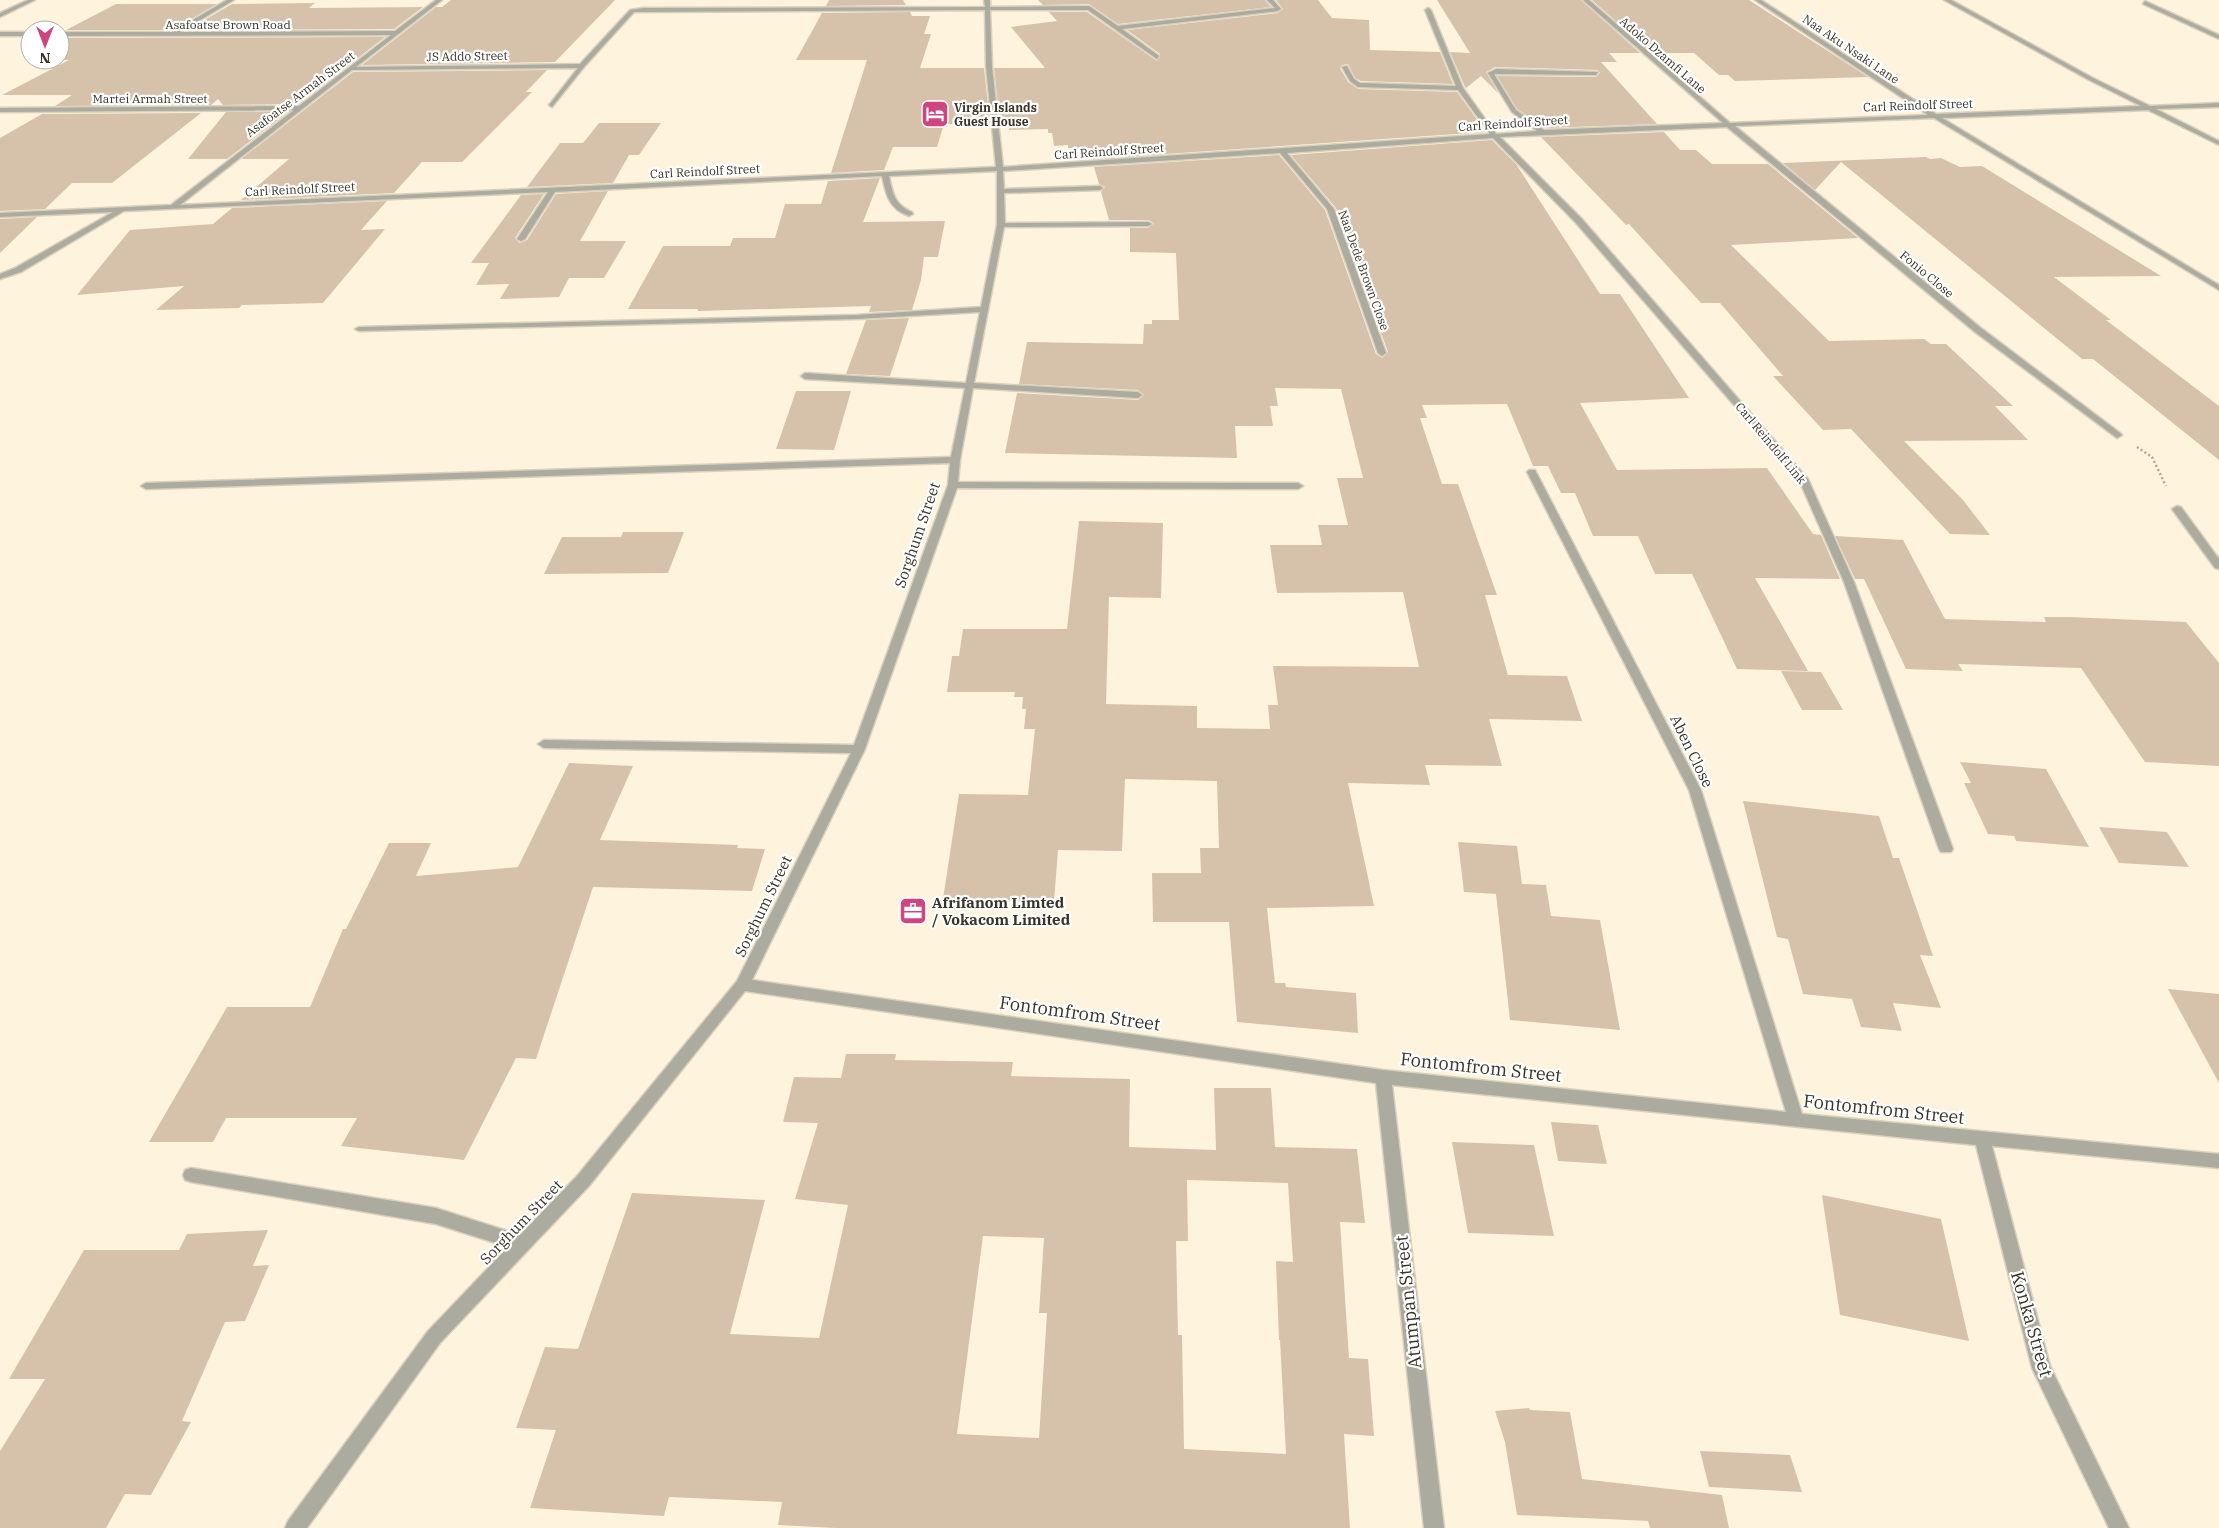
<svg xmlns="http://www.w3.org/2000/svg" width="2219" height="1528" viewBox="0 0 2219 1528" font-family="'IBM Plex Serif',serif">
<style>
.building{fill:#d6c2ab;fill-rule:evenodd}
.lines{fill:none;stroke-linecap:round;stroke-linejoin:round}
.minor-casing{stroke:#dad1bd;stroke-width:3}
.path{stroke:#aea795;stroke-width:2.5;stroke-dasharray:2 2.5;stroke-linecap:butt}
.minor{fill:#abab9f;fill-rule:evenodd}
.labels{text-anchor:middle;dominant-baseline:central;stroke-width:4.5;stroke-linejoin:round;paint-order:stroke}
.far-street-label{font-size:12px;fill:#383429;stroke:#fff}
.far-poi-label{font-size:12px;font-weight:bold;fill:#383429;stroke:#fff;text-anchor:start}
.street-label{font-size:15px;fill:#383429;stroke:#fff}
.poi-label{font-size:15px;font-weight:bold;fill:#383429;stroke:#fff;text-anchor:start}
.near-street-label{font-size:18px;fill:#383429;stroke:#fff}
</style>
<rect width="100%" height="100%" fill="#fef4de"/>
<g class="building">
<path d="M451 0H615L555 62 362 65 436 7H442Z"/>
<path d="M829 0H903L906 5 826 6Z"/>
<path d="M1038 0H1265L1271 7 1118 24 1089 4 1043 5Z"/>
<path d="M1276 0H1318L1332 18 1369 20 1370 50 1440 52 1453 84 1361 81 1355 78 1348 64 1342 65 1340 68 1348 82 1358 89 1457 92 1486 132 1092 159 1089 148H1068V145L1054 146 1052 133H1048V129L1009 130V124H1000L994 68H1045L1011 27 1057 21 1049 12H1087L1157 61 1160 54 1127 30 1278 13 1283 9Z"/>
<path d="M1437 0H1581L1640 53H1609L1617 62H1601L1657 124 1545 128 1517 109 1497 76 1596 77 1600 73 1598 70 1495 67 1486 72 1498 93 1481 76 1466 88 1478 105 1465 87 1450 52 1470 53Z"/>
<path d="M1592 0H1749L1868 77 1735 81 1728 75H1719L1694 53H1652Z"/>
<path d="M315 3 309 8 423 7 394 29 187 30 232 4Z"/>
<path d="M116 4H217L172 30H66Z"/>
<path d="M910 12 912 16H930L924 34H931L920 68H984L990 124H944L937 147H893L884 170 831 173 867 60H796L822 13Z"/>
<path d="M385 37 298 104 223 105 218 99 211 105 55 106 72 95H2L69 60H51H60V38Z"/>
<path d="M547 70 526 92H532L462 162H422L394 193 241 200 289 159H241L353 72Z"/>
<path d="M226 112H288L227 159H188Z"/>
<path d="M201 113 112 183H72L45 209 0 211V138L42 114Z"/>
<path d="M599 123H661L639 155H629L613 183 527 187 560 143H583Z"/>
<path d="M1664 132 1680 150H1696L1712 164H1768L1858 238 1731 245 1829 341 1924 339 1931 344H1946L2013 406H1995L2028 440 1904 441 1963 500 1990 535 1950 534 1851 429 1823 430 1773 376H1783L1720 303H1701L1629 224 1626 225 1541 137Z"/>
<path d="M1492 140 1516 164 1600 294H1620L1689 398 1580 403 1617 470 1767 468 1813 534 1821 535 1840 579 1755 578 1808 671 1737 669 1692 574H1655L1638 536H1593L1575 493H1561L1548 466H1533L1507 404 1422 405 1427 418H1420L1442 484H1458L1497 595H1485L1508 675 1567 676 1582 721 1489 719 1502 766 1425 765 1430 785 1348 783 1374 906 1267 908 1275 983H1285L1286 987 1356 993 1358 1033 1237 1022 1229 922H1153L1152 873H1201L1200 848H1219L1217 781 1125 779 1122 851 1058 850 1054 902 943 899 959 794 1028 795 1035 729H1024L1026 709H1022L1023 697H1014L1015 692H947L952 656H959L963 629H1067L1079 521 1163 523 1161 598 1109 597 1106 704 1197 706V728L1270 729 1268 705H1278L1273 666 1419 667 1403 592 1277 593 1270 545H1322L1318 525H1348L1337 478H1363L1341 389 1275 388 1278 406H1270L1273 426H1235L1237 458 1005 453 1017 393 1138 400 1144 395 1138 390 1019 384 1027 342 1143 344 1144 324H1152V320H1179L1176 253 1130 252V228H1148L1154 223 1148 220H1109L1101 192 1105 187 1099 184 1094 167 1279 155 1325 210 1376 354 1382 358 1388 352 1336 208 1291 155Z"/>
<path d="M1926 157 1930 159 1941 158 1960 167 1982 166 2161 276 2054 277 2111 320H2106L2219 406V460L2093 359H2082L1841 162 1815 190 1783 163Z"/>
<path d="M880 178 863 222 945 221 938 257H924L921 280 912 310 869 312 871 306 698 311V309H628L663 246H730L733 238H775L785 204H821L828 181Z"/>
<path d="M608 191 580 241H626L604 278H569L559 297 500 299 509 284 476 285 489 263H471L521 195 544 194 515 238 520 243 527 240 556 194Z"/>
<path d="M387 201 361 230 385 229 323 303 242 305 239 308 156 310 184 286 77 295 130 230 213 224 232 208Z"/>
<path d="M37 217 0 253V219Z"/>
<path d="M909 318 890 376 846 374 866 320Z"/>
<path d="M796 391H851L834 450 776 449Z"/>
<path d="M623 532H684L668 573 544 574 562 537H621Z"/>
<path d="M1835 536 1903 540 1945 619 2046 622 2044 617H2069L2186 622 2219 663V766L2145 762 2081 668H2079L1958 664 1963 671 1906 669 1864 579H1855Z"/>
<path d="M1781 671 1821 672 1843 710H1802Z"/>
<path d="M1960 762 2046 769 2089 847 2016 841 2014 836 1988 834 1964 783H1971Z"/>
<path d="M569 763 633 766 600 840 738 845 737 848 765 849 752 891 593 887 536 1059 516 1058 464 1160 341 1146 357 1118H226L213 1142H149L227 1007H310L343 929H346L389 843H431L416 876 518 867Z"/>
<path d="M1743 801 1879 816 1893 858H1899L1933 956 1920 955 1941 1008 1893 1003 1902 1031 1861 1027 1852 999 1803 994 1788 939 1777 937Z"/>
<path d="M2099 827 2167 832 2189 867 2119 863Z"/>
<path d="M1458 842 1517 846 1522 884 1546 885 1551 916 1600 920 1620 1030 1510 1020 1496 894 1464 892Z"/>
<path d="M2168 989 2219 994V1083Z"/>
<path d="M846 1054H896L895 1060 1013 1062 1011 1076 1130 1079 1129 1147 1216 1150 1214 1088H1271L1275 1147 1357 1149 1365 1223 1340 1222 1349 1358 1368 1359 1374 1436 1344 1434 1350 1528H836L778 1525 782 1502 669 1497 664 1516 530 1508 556 1430 516 1428 545 1347 578 1349 632 1193 765 1200 730 1334 819 1338 848 1205 795 1199 818 1123 783 1122 794 1077 841 1078ZM1187 1180 1288 1183 1293 1262 1276 1261 1279 1340H1280L1286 1454 1184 1449 1182 1335H1178L1176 1241H1188ZM983 1236 1044 1238 1039 1313H1047L1039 1438 957 1434Z"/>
<path d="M1551 1122 1598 1125 1607 1164 1558 1161Z"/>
<path d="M1452 1142 1534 1145 1554 1236 1468 1233Z"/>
<path d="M1822 1195 1941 1219 1969 1341 1840 1315Z"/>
<path d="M268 1230 253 1266 269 1265 245 1321 225 1322 182 1421 191 1422 151 1495 125 1494 106 1528H0V1451L45 1379H9L84 1250H179L187 1234Z"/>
<path d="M1529 1408 1530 1410 1570 1412 1582 1479 1722 1495 1729 1528H1650L1648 1521 1517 1515 1505 1442 1495 1411Z"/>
<path d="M1700 1451 1790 1455 1802 1492 1709 1487Z"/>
</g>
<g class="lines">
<g class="minor-casing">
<g id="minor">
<path d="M28 0H35L0 17V13Z"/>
<path d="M227 0H234L180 32 395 31 436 0H442L356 67 580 64 630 10 643 8 985 7 984 0H990V7L1089 6 1118 26 1275 8 1267 0H1273L1281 9 1278 11 1122 29 1159 56 1157 59 1088 10H990L992 66 1003 167 1490 134 1458 90 1358 87 1350 81 1342 67 1347 66 1354 79 1360 83 1456 86 1425 10 1428 8 1431 10 1463 88 1496 134 1537 131 1512 112 1488 73 1496 69 1598 72 1596 75 1494 74 1516 110 1544 130 1723 123 1583 0H1589L1730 123 1928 115 1755 0H1761L1936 114 2141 106 2089 80 1944 0H1951L2093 78 2150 106 2219 103V107L2156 109 2219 141V145L2148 110 1942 118 2219 285V290L1934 118 1735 126 1981 328 2120 433 2122 435 2117 438 1975 332 1727 127 1500 137 1582 219 1808 479 1854 582 1953 849 1951 852H1941L1939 849 1844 582 1799 480 1576 223 1493 138 1287 153 1334 209 1386 353 1382 356 1378 353 1327 209 1280 153 1003 171 1004 189 1100 186 1103 188 1100 190 1004 193 1005 223 1148 222 1152 224 1148 226 1004 227 974 383 1138 392 1142 395 1138 398 973 388 960 460 958 482 1298 483 1303 486 1298 489 957 488 865 749 752 980 1383 1070 1786 1112 1689 790 1527 472 1529 470H1535L1701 790 1802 1114 2219 1154V1168L1992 1146 2050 1366 2129 1528H2109L2032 1368 1976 1145 1392 1085 1444 1528H1424L1376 1083 745 991 589 1186 440 1343 307 1528H285L288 1521 428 1331 508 1247 436 1224 191 1182 185 1180 183 1175 185 1170 191 1168 436 1208 520 1235 577 1176 737 981 851 753 544 748 538 744 544 740 854 745 948 485 950 463 146 489 141 486 146 483 951 457 965 388 805 379 801 376 805 373 966 383 980 312 856 319 359 331 355 329 359 327 856 315 981 307 997 225V171L889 176C893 194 894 204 912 212L913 214 909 216C889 209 886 195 882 176L555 192 525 239 521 241 517 239 548 192 124 211 21 272 0 279V274L15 268 113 212 0 217V213L171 205 294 110 0 112V108L299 106 391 35 60 36V32H172ZM985 10 986 66 996 167 180 205 352 70 578 68 549 105 552 107 584 67 634 12Z"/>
<path d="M2145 1 2219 35V39L2143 4Z"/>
<rect x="0" y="32" width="30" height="4"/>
<path d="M2177 506 2181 507 2219 559V569L2215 568 2172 509Z"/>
</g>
</g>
<path class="path" d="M2137 447 2152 457 2166 486"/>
<use href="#minor" class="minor"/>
</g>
<defs>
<g id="hotel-square" transform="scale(1.4375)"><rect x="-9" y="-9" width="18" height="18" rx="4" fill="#ce4681" stroke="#fff"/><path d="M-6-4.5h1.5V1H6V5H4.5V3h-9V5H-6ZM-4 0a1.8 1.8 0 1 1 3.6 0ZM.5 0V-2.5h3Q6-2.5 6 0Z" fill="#fff"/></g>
<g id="office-square" transform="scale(1.4375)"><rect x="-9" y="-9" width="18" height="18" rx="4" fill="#ce4681" stroke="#fff"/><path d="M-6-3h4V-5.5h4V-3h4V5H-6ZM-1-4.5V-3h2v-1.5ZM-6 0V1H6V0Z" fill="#fff"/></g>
</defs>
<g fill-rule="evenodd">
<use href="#hotel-square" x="935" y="114"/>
<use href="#office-square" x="913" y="911"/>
</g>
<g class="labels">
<g class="far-street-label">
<text x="228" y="24">Asafoatse Brown Road</text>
<text transform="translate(1851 49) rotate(34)">Naa Aku Nsaki Lane</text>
<text transform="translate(1663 55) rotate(41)">Adoko Dzamfi Lane</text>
<text transform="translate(467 56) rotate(-1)">JS Addo Street</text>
<text transform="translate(300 94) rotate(-37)">Asafoatse Armah Street</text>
<text x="150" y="98">Martei Armah Street</text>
<text transform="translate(1918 105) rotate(-2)">Carl Reindolf Street</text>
<text transform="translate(1513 123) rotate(-4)">Carl Reindolf Street</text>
<text transform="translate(1109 151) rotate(-4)">Carl Reindolf Street</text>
<text transform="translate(705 171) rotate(-3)">Carl Reindolf Street</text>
<text transform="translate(300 189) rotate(-3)">Carl Reindolf Street</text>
<text transform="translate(1364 270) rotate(70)">Naa Dede Brown Close</text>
<text transform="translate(1927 274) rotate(40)">Fonio Close</text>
<text transform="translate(1771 443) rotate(50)">Carl Reindolf Link</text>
</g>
<g class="far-poi-label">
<text x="954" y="107">Virgin Islands<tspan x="954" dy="14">Guest House</tspan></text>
</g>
<g class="street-label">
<text transform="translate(917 535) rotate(-71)">Sorghum Street</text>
<text transform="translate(1692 751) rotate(64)">Aben Close</text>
<text transform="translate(763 906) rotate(-64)">Sorghum Street</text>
<text transform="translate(521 1222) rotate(-46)">Sorghum Street</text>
</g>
<g class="poi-label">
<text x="932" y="902">Afrifanom Limted<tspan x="932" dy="17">/ Vokacom Limited</tspan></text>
</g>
<g class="near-street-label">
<text transform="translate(1080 1013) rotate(8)">Fontomfrom Street</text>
<text transform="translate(1481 1067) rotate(6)">Fontomfrom Street</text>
<text transform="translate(1884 1109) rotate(6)">Fontomfrom Street</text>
<text transform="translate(1408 1302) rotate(-96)">Atumpan Street</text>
<text transform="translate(2032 1324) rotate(74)">Konka Street</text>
</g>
</g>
<g transform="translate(45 45) rotate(180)"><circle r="24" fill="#ffffff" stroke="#afaea9"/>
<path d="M0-4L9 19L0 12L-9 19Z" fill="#ce4681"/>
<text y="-8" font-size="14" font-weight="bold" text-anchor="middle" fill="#383429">N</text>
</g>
</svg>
